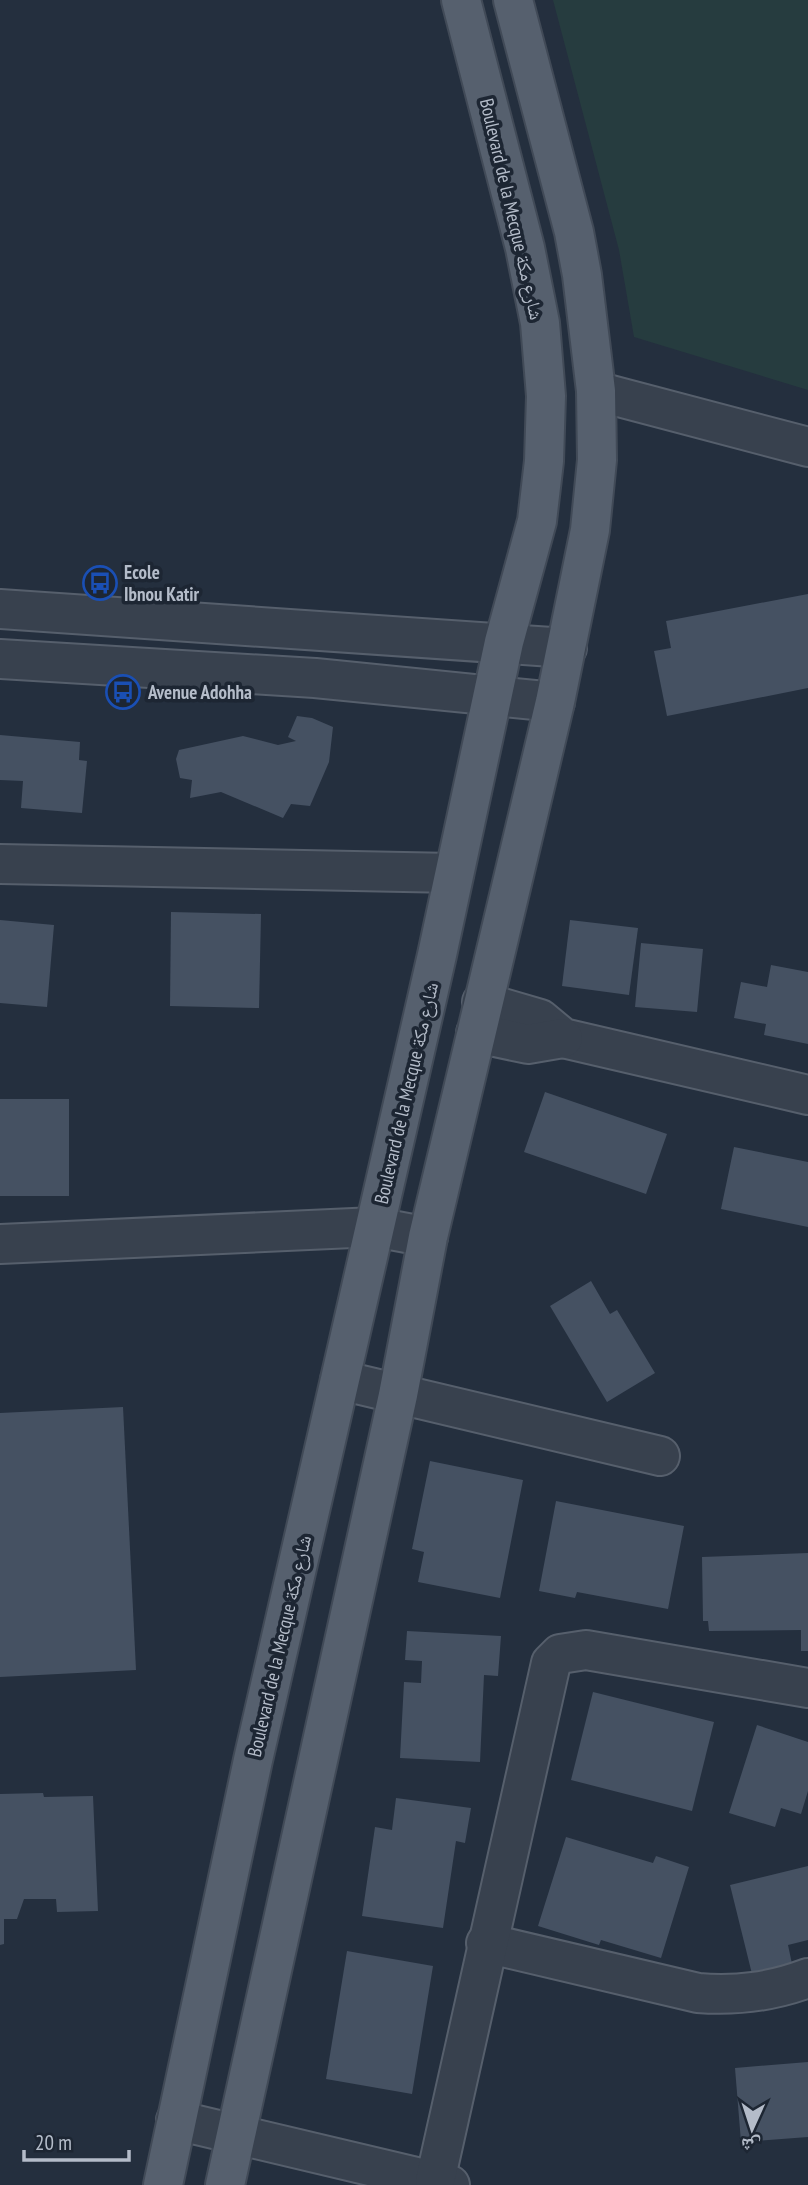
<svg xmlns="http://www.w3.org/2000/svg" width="808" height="2185" viewBox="0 0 808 2185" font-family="'PT Sans Narrow','Noto Naskh Arabic',sans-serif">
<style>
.green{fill:#263c3f}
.building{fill:#455162}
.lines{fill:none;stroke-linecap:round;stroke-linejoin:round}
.minor-casing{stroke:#565f6c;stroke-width:42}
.major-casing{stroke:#414a57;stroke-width:42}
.minor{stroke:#38414e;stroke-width:38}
.major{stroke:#56606e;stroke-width:38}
.labels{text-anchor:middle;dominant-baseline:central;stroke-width:7;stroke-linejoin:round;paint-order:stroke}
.street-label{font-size:19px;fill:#b4bcc9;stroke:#1d2633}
.poi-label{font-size:19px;font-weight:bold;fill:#b4bcc9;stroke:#1d2633;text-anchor:start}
</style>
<rect width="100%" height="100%" fill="#242f3e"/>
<path class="green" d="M553 0H808V390L634 337 619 250Z"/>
<g class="building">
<path d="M808 594V688L667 716 654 651 671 648 666 621Z"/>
<path d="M297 716 312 718 333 727 329 762 310 806 291 804 283 818 221 792 190 798 192 780 180 778 176 759 179 750 243 736 278 745 296 741 288 737Z"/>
<path d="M0 735 80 742 79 760 87 761 82 813 21 808 23 781 0 780Z"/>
<path d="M171 912 261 914 259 1008 170 1006Z"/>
<path d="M0 920 54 925 47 1007 0 1003Z"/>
<path d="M570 920 638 928 629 995 562 986Z"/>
<path d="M641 943 703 949 697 1012 635 1007Z"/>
<path d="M771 965 808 972V1044L764 1035 766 1024 734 1018 741 982 767 987Z"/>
<path d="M545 1092 667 1134 646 1194 524 1152Z"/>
<rect x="0" y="1099" width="69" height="97"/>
<path d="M734 1147 808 1162V1227L721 1209Z"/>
<path d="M591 1281 610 1314 617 1310 655 1373 607 1402 550 1306Z"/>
<path d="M123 1407 136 1670 0 1677V1413Z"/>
<path d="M430 1461 523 1480 500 1598 418 1582 424 1552 412 1549Z"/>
<path d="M556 1501 684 1526 668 1609 577 1592 575 1598 539 1591Z"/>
<path d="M808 1553V1651H801V1630L709 1631 708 1621H703L702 1557Z"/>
<path d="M407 1631 501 1636 498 1676 484 1675 480 1762 400 1758 404 1682 421 1683 422 1661 405 1660Z"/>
<path d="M593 1692 714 1722 692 1811 571 1780Z"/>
<path d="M757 1725 808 1742V1791L801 1814 781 1808 775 1827 729 1813Z"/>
<path d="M43 1793 44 1797 93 1796 98 1911 57 1912 56 1899H24L17 1919H4V1944L0 1945V1794Z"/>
<path d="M396 1798 471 1808 465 1843 456 1841 443 1928 362 1916 375 1827 392 1830Z"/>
<path d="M566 1837 653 1863 656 1856 689 1867 661 1958 601 1940 599 1945 538 1926Z"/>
<path d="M808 1866V1940L788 1945 792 1964 752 1974 730 1885Z"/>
<path d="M347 1951 433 1966 412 2094 326 2079Z"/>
<path d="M808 2062V2137L741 2142 735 2068Z"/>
</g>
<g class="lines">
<g class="minor-casing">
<g id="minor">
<path d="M596 391 808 447"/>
<path d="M0 609 567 648"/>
<path d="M0 659 315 678 555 702"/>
<path d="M0 864 454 873"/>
<path d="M482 1002 540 1019 563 1038 808 1095"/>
<path d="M476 1033 528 1044 563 1038"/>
<path d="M0 1244 375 1227 428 1237"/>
<path d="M340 1380 660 1456"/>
<path d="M486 1943 698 1993C737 1996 771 1992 808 1978"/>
<path d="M176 2120 450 2185"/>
<path d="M435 2181 551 1663 560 1654 586 1650 808 1688"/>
</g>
</g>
<g class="major-casing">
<g id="major">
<path d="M163 2185 253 1760 437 955 504 642 537 521 544 461 546 396 540 323 525 248 461 0"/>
<path d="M225 2185 398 1395 428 1237 555 702 590 530 597 460 596 391 582 275 574 232 513 0"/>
</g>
</g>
<use href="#minor" class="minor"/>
<use href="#major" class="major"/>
</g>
<defs>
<g id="bus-ring" transform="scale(1.75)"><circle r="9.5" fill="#1d2633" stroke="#1a4fb4" stroke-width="1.5"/><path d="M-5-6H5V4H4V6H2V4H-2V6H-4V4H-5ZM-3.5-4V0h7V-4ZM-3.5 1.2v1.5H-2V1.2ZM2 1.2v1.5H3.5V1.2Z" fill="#1a4fb4"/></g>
</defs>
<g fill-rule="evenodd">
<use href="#bus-ring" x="100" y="583"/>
<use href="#bus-ring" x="123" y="692"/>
</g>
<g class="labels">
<g class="street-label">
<text transform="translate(512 209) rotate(77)">Boulevard de la Mecque شارع مكة</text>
<text transform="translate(406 1093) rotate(-77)">Boulevard de la Mecque شارع مكة</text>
<text transform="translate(279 1646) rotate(-77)">Boulevard de la Mecque شارع مكة</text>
</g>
<g class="poi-label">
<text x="124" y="572">Ecole<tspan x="124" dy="22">Ibnou Katir</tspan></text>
<text x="148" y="692">Avenue Adohha</text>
</g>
</g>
<g transform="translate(752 2129) rotate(183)" stroke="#1d2633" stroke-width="5" paint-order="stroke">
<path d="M0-5L12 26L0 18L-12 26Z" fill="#b4bcc9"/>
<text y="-10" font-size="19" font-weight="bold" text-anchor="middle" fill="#b4bcc9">ش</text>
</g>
<path d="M24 2150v10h105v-10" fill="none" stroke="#b4bcc9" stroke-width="3.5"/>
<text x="35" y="2150" font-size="21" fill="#b4bcc9" stroke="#1d2633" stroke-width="5" paint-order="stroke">20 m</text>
</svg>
